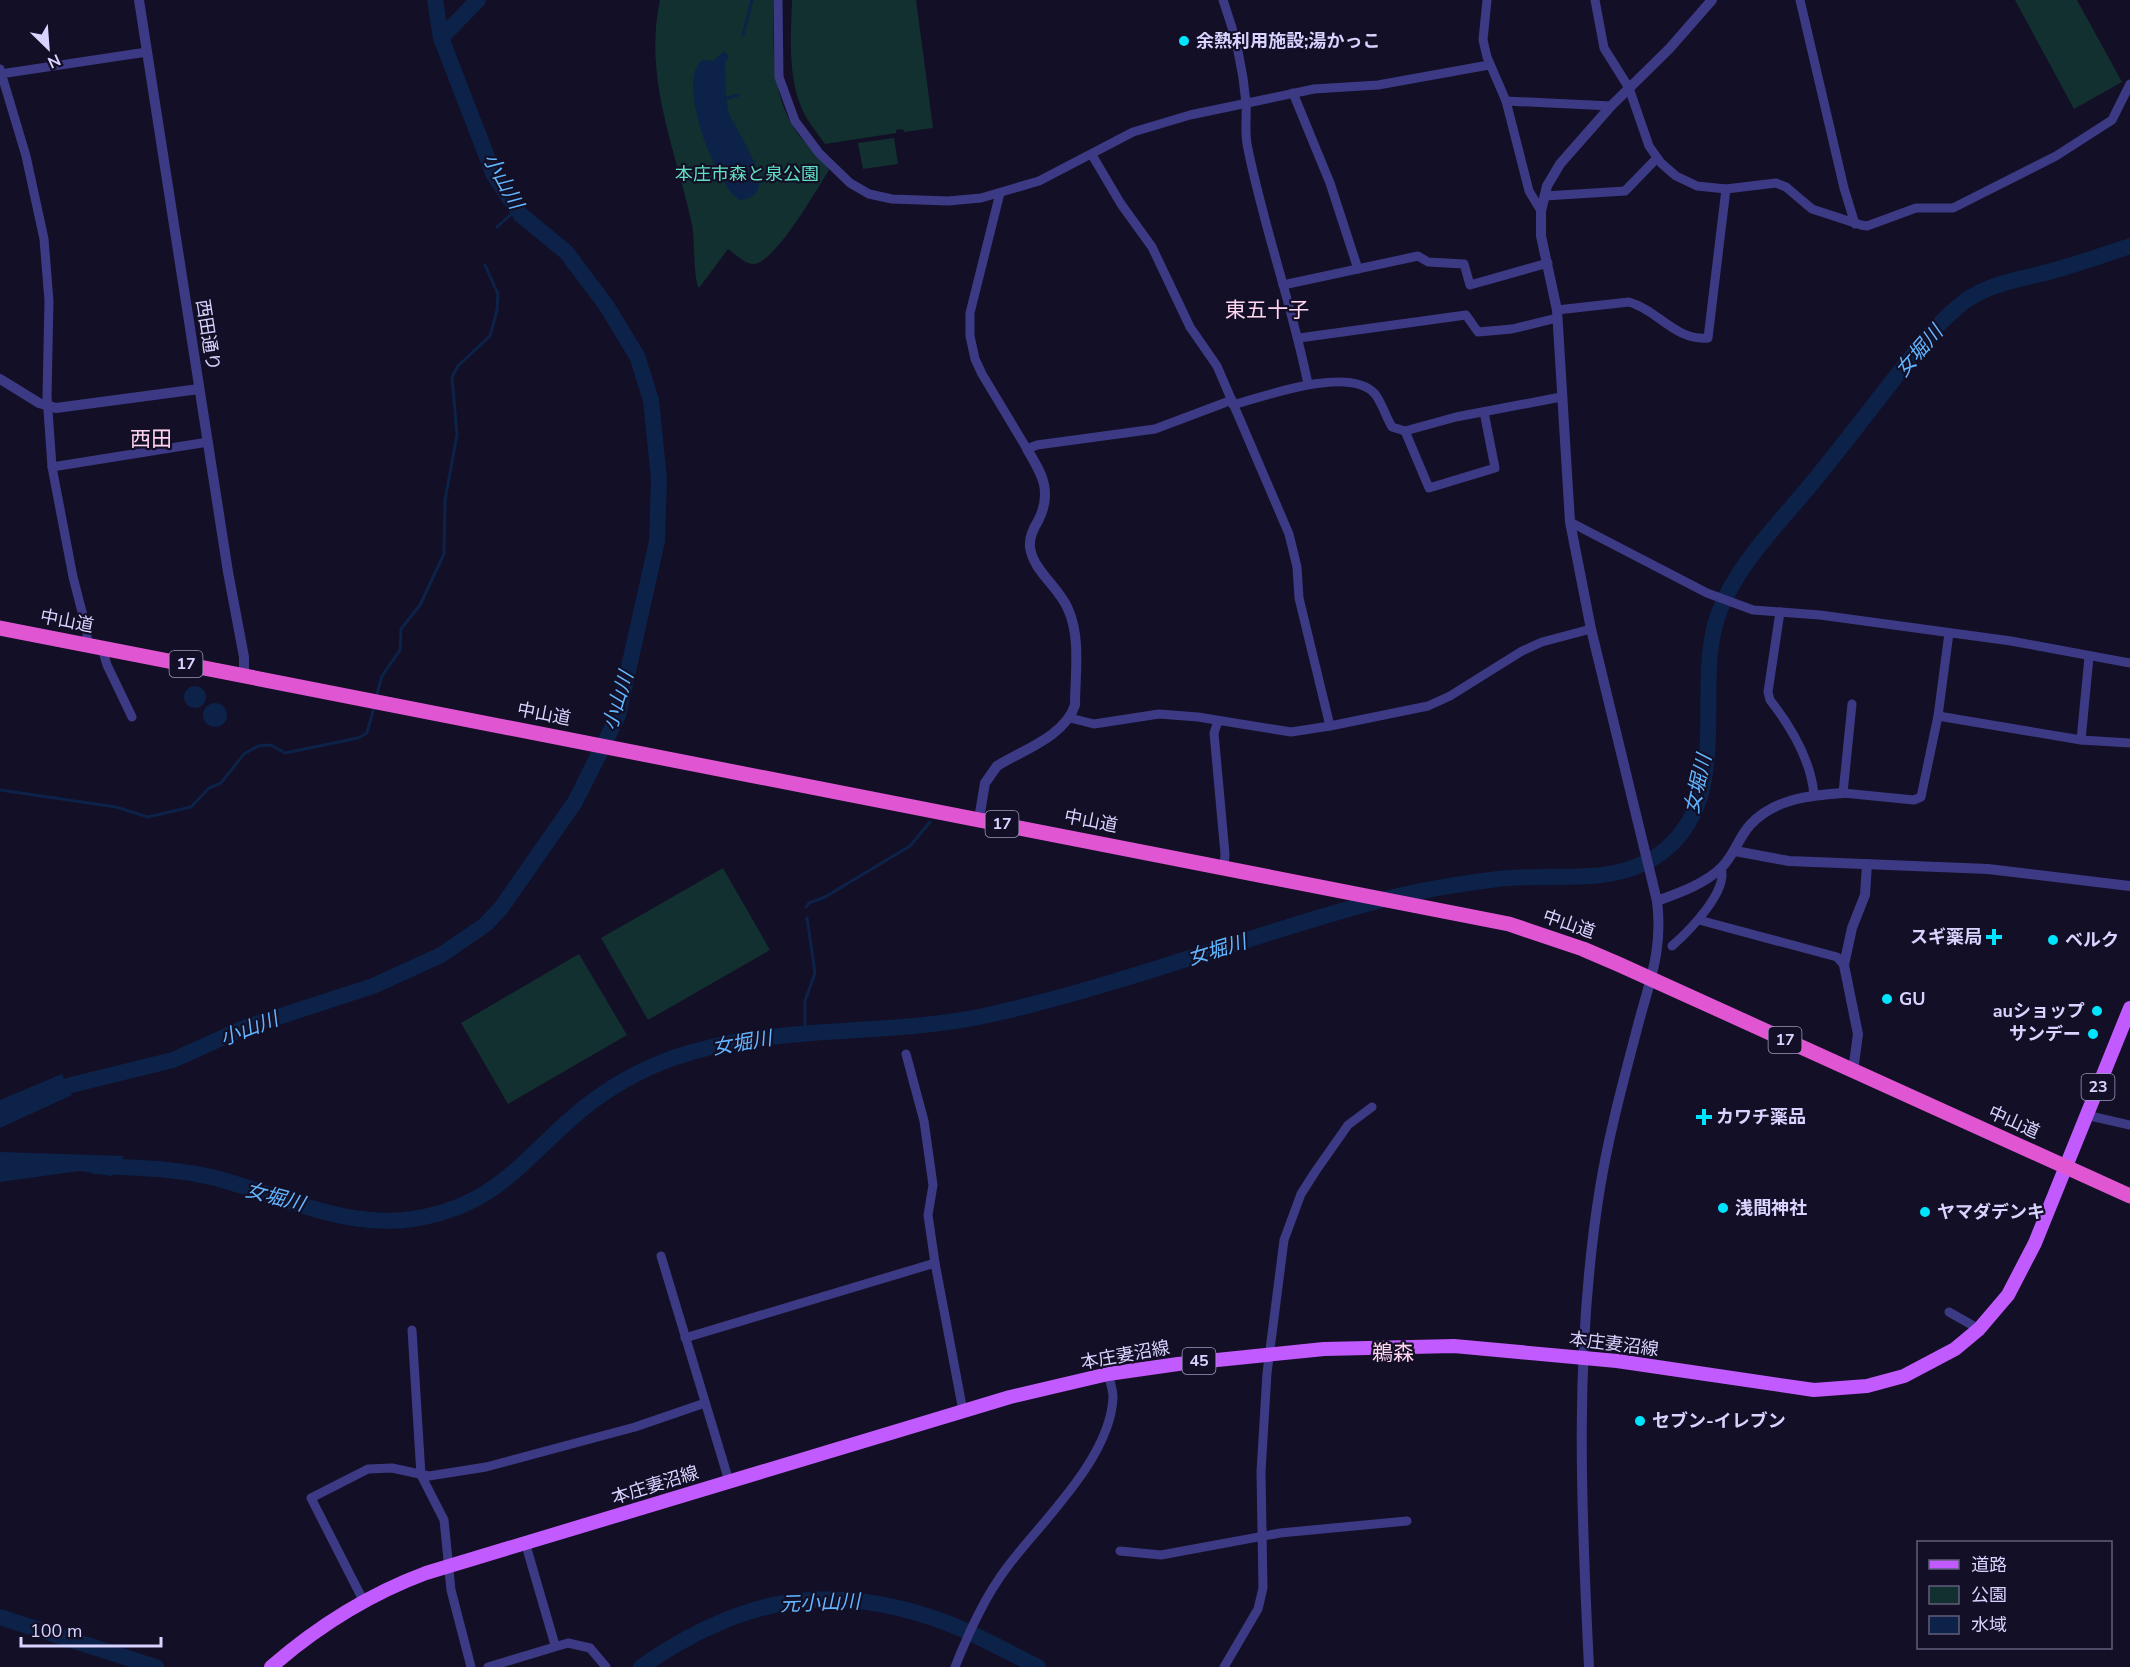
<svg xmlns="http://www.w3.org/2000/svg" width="2130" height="1667" viewBox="0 0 2130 1667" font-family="'Nunito Sans','Noto Sans JP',sans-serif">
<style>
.green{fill:#12302f}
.water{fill:#0c2248}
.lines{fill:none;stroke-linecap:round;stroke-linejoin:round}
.stream{stroke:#0c2248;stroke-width:3}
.river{stroke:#0c2248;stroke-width:16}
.minor{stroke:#3d3a85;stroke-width:9}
.tertiary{stroke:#3d3a85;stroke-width:10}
.primary{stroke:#c25bff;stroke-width:14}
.trunk{stroke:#e055d1;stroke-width:15}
.poi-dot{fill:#00e5ff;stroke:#130f26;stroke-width:2}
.labels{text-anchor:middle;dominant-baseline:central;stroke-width:4.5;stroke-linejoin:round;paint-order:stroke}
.shield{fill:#130f26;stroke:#9e99be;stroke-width:1.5}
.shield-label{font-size:16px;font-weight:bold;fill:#d9d4ff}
.poi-label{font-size:18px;font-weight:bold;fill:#d9d4ff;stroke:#130f26;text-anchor:start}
.park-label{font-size:18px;fill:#5fe0c0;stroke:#130f26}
.street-label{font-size:18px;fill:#d9d4ff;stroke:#130f26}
.water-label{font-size:20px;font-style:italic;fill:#62b6ff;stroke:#130f26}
.quarter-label{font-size:21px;fill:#ffd6f0;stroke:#130f26}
</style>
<rect width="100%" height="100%" fill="#130f26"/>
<g class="green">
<path d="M660 0H773C774 45 770 92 796 131 805 145 822 156 829 170 818 187 773 267 752 264 744 263 735 254 728 249L699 288C693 278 695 240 692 225 676 149 643 79 660 0Z"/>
<path d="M792 0H916L933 128 904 132 903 129 896 130V133L825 144C816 131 805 119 800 104 788 72 791 34 792 0Z"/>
<path d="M2015 0H2077L2122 82 2074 109Z"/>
<path d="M894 138 898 164 863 169 858 143Z"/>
<path d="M723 868 770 950 648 1020 601 938Z"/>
<path d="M579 954 627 1035 508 1104 461 1023Z"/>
</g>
<g class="water">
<path d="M724 51 729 57 725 61C726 78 724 96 729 113 735 131 786 196 740 200 716 187 674 78 703 60L713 61Z"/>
<circle cx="195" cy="697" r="11"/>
<circle cx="215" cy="715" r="12"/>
<path d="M62 1074 72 1095 0 1128V1100Z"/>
<path d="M0 1152 124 1156 112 1176 80 1171 0 1182Z"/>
</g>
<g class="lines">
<g class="stream">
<path d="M743 35 752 0"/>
<path d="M722 100 738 95"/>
<path d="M497 227 517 209"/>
<path d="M376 698 382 676 400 650 401 629 420 605 444 554 445 500 457 435 452 377 458 366 490 336 497 310 498 294 485 265"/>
<path d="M0 790 116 807 148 817 191 807 209 788 221 783 244 754 258 746 271 745 285 753 358 738 367 733 374 707"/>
<path d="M806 907 809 903 825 897 910 846 930 822"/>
<path d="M805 1034V1001L815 973 807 918"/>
</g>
<g class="river">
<path d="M441 38 478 0"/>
<path d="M48 1094 71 1085 173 1060 244 1028 373 986 441 955 485 925 501 908 575 802 618 716 657 541 659 479 651 400 637 356 606 305 566 252 521 215 494 175 441 38 435 0"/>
<path d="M95 1166C137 1168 179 1168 219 1179 281 1196 347 1229 413 1219 499 1206 524 1156 586 1106 612 1086 642 1069 673 1058 776 1022 888 1038 993 1014 1115 986 1232 942 1352 908 1399 894 1449 885 1498 879 1554 872 1619 889 1666 849 1731 794 1696 697 1715 625 1731 567 1785 518 1821 472 1847 440 1872 407 1898 374 1918 348 1939 321 1965 301 1994 281 2026 279 2059 269 2083 262 2106 254 2130 246"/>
<path d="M0 1617 156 1667"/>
<path d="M641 1667C742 1597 831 1579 947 1623 978 1635 1008 1652 1038 1667"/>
</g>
<g class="minor">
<path d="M778 0 779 77 795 121 819 153 850 183 869 194 892 199 948 201 981 198 1039 181 1133 132 1190 115 1314 89 1378 85 1489 65"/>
<path d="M1223 0C1235 33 1243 68 1246 103 1247 118 1244 134 1248 149 1264 228 1292 305 1308 384"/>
<path d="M1487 0 1483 40 1487 57 1506 101 1529 191 1541 211"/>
<path d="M1595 0 1604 48 1629 88 1649 146 1661 163 1676 176 1697 186 1726 189 1776 183 1786 187 1812 209 1861 225 1867 226 1916 208H1953L2056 156 2112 120 2130 84"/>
<path d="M1800 0 1844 188 1855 224"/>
<path d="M0 69 26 156 44 239 49 301 47 396 52 467 73 577 87 631V645"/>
<path d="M0 74 147 52"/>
<path d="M1293 93 1330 183 1358 269"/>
<path d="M1506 101 1611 106"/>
<path d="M1092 155 1121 204 1152 247 1190 327 1217 366 1289 534 1297 567 1299 598 1330 726"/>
<path d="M1000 193 970 313V336L975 359 982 374 1027 449 1037 445 1155 429 1232 400"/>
<path d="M1545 196 1625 191 1657 158"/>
<path d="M1283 285 1418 256 1428 262 1464 264 1470 285 1548 263"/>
<path d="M1557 310 1629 302C1658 310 1675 341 1708 338L1726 189"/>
<path d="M1299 338 1466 315 1478 332 1512 329 1557 318"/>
<path d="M1233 405C1265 396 1350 365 1375 394 1382 403 1386 417 1392 427L1405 431 1456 417 1561 397"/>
<path d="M1405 431 1429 488 1495 468 1484 412"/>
<path d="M52 467 208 442"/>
<path d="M1570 522 1707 593 1753 610 1820 615 2011 641 2130 663"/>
<path d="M1780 612 1768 692 1770 700C1792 728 1811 760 1814 795"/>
<path d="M102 648 107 665 132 717"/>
<path d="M1852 704 1843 793 1914 800 1921 797 1938 716 1949 633"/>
<path d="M1938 716 2081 740 2130 743"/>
<path d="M1070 718 1094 724 1159 714 1198 717 1291 732 1330 726 1428 706 1450 696 1522 651 1542 642 1591 629"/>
<path d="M1218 721 1214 733 1225 854 1224 868"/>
<path d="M2081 740 2089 657"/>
<path d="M1699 920 1837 957 1844 965"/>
<path d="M1672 946C1688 932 1729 891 1721 868"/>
<path d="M906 1054 924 1121 933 1185 928 1215 935 1263 963 1411"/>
<path d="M2086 1115 2130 1125"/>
<path d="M661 1256 729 1481"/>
<path d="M1949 1312 1979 1329"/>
<path d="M412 1330 421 1475 444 1520 451 1590 471 1667"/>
<path d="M685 1338 935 1263"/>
<path d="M525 1542 555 1645"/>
<path d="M1120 1551 1161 1555 1280 1533 1407 1521"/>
<path d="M363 1600 311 1498 368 1469 392 1468 429 1476 486 1467 635 1427 705 1403"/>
<path d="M488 1667 568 1643 590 1648 606 1667"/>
<path d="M955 1667C969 1632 985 1596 1008 1566 1043 1520 1111 1457 1113 1397 1113 1390 1110 1381 1108 1374"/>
<path d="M1224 1667 1258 1609 1263 1588 1261 1472 1267 1373 1284 1240 1301 1194 1315 1172 1348 1125 1372 1107"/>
</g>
<g class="tertiary">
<path d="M139 0 228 572 244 657V674"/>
<path d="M0 379 39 403 56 408 199 389"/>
<path d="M979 819 985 783 997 766C1023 750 1065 736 1075 705 1075 675 1081 637 1068 609 1059 587 1033 571 1030 547 1029 537 1033 529 1038 521 1053 492 1042 474 1027 449"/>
<path d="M1735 851 1789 861 1988 869 2130 886"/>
<path d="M1657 901C1679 893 1705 884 1722 867 1734 855 1739 837 1750 825 1774 799 1810 795 1843 793"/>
<path d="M1853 1071 1858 1034 1844 965 1852 928 1865 895 1867 864"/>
<path d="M1589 1667C1581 1507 1574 1347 1600 1188 1609 1133 1624 1079 1638 1025 1650 980 1663 949 1657 901L1591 629 1570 522 1557 310 1541 236V211L1547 186 1560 164 1611 106 1669 49 1712 0"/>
</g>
<path class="primary" d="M271 1667C318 1626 367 1595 426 1573L1010 1397 1108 1374 1178 1364 1324 1349 1454 1346 1617 1361 1814 1390 1867 1386 1904 1376 1955 1349 1979 1329 2008 1295 2035 1243 2130 1008"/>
<path class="trunk" d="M0 628 1509 924 1583 949 1618 964 2130 1196"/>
</g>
<g class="poi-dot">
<circle cx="1184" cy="41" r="6"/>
<path d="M1991 928h6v6h6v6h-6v6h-6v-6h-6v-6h6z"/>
<circle cx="2053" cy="940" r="6"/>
<circle cx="1887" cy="999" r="6"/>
<circle cx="2097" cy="1011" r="6"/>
<circle cx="2093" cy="1034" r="6"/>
<path d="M1701 1108h6v6h6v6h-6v6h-6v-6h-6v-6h6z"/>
<circle cx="1723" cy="1208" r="6"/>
<circle cx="1925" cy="1212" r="6"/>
<circle cx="1640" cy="1421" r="6"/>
</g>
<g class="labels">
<g class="shield">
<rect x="169.5" y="651" width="33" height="26" rx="4.5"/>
<rect x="985.5" y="811" width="33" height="26" rx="4.5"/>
<rect x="1768.5" y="1027" width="33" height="26" rx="4.5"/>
<rect x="2081.5" y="1074" width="33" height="26" rx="4.5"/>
<rect x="1182.5" y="1348" width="33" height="26" rx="4.5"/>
</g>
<g class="shield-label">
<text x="186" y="664">17</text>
<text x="1002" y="824">17</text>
<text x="1785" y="1040">17</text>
<text x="2098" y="1087">23</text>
<text x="1199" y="1361">45</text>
</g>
<g class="poi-label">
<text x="1196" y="41">余熱利用施設;湯かっこ</text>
<text x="1982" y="937" text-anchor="end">スギ薬局</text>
<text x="2065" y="940">ベルク</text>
<text x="1899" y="999">GU</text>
<text x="2085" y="1011" text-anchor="end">auショップ</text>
<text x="2081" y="1034" text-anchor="end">サンデー</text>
<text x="1716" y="1117">カワチ薬品</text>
<text x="1735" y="1208">浅間神社</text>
<text x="1937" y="1212">ヤマダデンキ</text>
<text x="1652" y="1421">セブン-イレブン</text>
</g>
<g class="park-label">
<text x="747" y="174">本庄市森と泉公園</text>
</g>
<g class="street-label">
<text transform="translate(208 335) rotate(81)">西田通り</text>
<text transform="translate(67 621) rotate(11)">中山道</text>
<text transform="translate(544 714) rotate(11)">中山道</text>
<text transform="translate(1091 821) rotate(11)">中山道</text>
<text transform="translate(1569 924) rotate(19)">中山道</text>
<text transform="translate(2014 1122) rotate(24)">中山道</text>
<text transform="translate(1614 1344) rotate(7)">本庄妻沼線</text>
<text transform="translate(1125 1355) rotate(-10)">本庄妻沼線</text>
<text transform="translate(655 1485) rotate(-17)">本庄妻沼線</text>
</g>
<g class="water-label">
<text transform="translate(503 181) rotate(61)">小山川</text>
<text transform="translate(1919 351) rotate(-49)">女堀川</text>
<text transform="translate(618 701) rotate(-73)">小山川</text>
<text transform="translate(1698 784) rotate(-77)">女堀川</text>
<text transform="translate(1217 950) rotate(-17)">女堀川</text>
<text transform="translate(249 1029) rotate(-21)">小山川</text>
<text transform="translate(742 1043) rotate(-10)">女堀川</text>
<text transform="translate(275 1197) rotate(15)">女堀川</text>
<text transform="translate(820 1603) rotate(-2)">元小山川</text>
</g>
<g class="quarter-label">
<text x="1267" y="310">東五十子</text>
<text x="151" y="439">西田</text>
<text x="1393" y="1353">鵜森</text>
</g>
</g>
<rect x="1917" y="1541" width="195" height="108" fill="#130f26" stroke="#625e7d" stroke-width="1.5"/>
<rect x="1929" y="1560" width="30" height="9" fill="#c25bff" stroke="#625e7d" stroke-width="1.5"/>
<text x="1971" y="1571" font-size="18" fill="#d9d4ff">道路</text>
<rect x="1929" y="1586" width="30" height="18" fill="#12302f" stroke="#625e7d" stroke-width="1.5"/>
<text x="1971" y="1601" font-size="18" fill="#d9d4ff">公園</text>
<rect x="1929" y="1616" width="30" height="18" fill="#0c2248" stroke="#625e7d" stroke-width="1.5"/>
<text x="1971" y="1631" font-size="18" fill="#d9d4ff">水域</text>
<g transform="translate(48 48) rotate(155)" stroke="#130f26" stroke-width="4.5" paint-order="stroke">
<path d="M0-4.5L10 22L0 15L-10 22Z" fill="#d9d4ff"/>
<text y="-9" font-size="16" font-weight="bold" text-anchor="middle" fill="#d9d4ff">N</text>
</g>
<path d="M21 1637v9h140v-9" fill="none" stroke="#d9d4ff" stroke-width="3"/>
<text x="30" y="1637" font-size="18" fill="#d9d4ff" stroke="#130f26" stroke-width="4.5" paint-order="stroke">100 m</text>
</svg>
